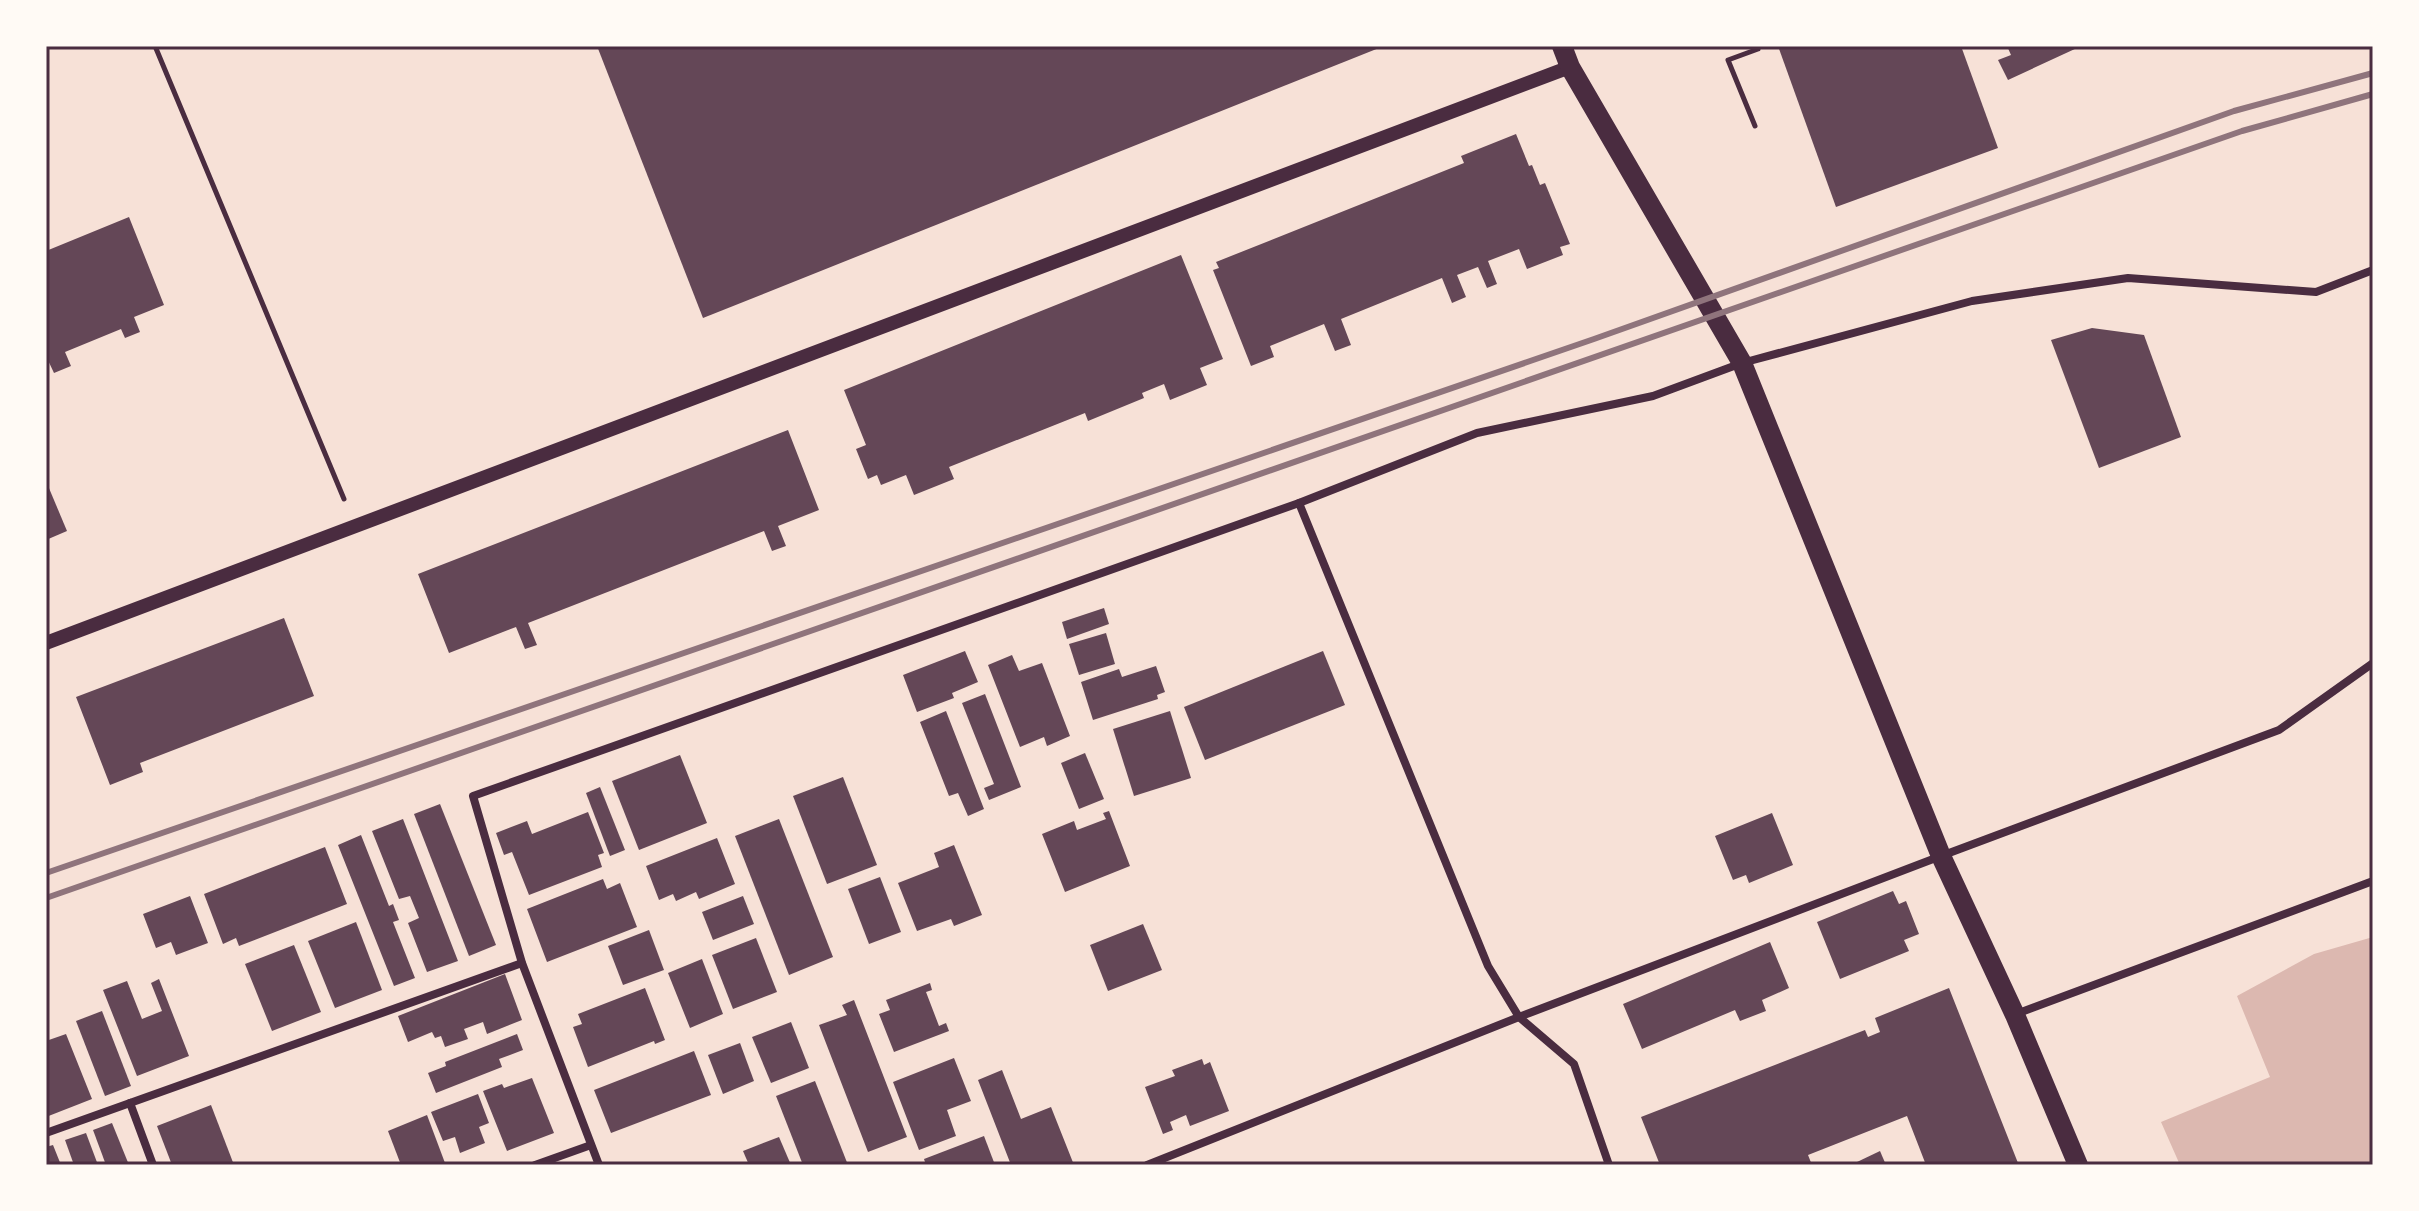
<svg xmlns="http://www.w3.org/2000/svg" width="2419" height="1211" viewBox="0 0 2419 1211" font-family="'Roboto Serif',serif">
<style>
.water{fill:#dcb8b0}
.building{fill:#644757}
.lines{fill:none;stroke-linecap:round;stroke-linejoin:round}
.path{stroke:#4a2c40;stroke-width:5}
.minor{stroke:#4a2c40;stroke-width:8}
.tertiary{stroke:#4a2c40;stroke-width:14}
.primary{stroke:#4a2c40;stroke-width:20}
.rail{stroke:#8f747c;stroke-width:6}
.neatline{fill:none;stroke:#4a2c40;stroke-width:3}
</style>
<rect width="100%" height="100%" fill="#f7e1d7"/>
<path class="water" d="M2373 937V1165H2180L2161 1122 2270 1077 2237 996 2314 954Z"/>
<g class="building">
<path d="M597 46H1384L703 318Z"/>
<path d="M1778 46H1961L1998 148 1836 207Z"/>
<path d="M2007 46H2076L2077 48 2008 80 1998 60 2011 55Z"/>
<path d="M1516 134 1529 166 1532 165 1540 185 1545 183 1570 244 1560 247 1563 255 1527 269 1519 249 1488 261 1497 284 1487 288 1478 267 1457 275 1466 297 1452 303 1442 278 1341 319 1351 345 1335 351 1324 324 1270 346 1274 357 1251 366 1213 270 1219 268 1216 262 1464 163 1461 156Z"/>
<path d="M129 217 164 305 134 317 140 332 125 338 121 329 65 352 71 366 54 373 46 356V251Z"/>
<path d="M1181 255 1223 359 1200 368 1207 385 1170 400 1164 384 1142 393 1144 398 1088 421 1085 413 949 467 954 479 914 495 906 475 881 485 877 475 868 479 856 449 866 445 844 390Z"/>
<path d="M2092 328 2144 335 2181 437 2099 468 2051 340Z"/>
<path d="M788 430 819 510 778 526 786 546 772 551 764 531 528 623 537 645 525 649 516 627 449 653 418 574Z"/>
<path d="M46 481 67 531 46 540Z"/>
<path d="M1104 608 1109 624 1067 639 1062 622Z"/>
<path d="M284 618 314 696 140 763 143 772 110 785 76 697Z"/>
<path d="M1106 633 1115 664 1079 675 1069 644Z"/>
<path d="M965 651 978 682 952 693 954 698 917 712 903 675Z"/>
<path d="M1323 651 1345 705 1205 760 1184 707Z"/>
<path d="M1012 655 1019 671 1042 663 1070 736 1047 746 1044 737 1020 747 988 665Z"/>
<path d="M1156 666 1165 692 1157 695 1158 699 1093 720 1081 682 1119 669 1122 677Z"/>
<path d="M985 694 1021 787 989 800 984 788 994 784 962 703Z"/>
<path d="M946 711 984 809 968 816 958 793 949 796 920 722Z"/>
<path d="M1170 711 1191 778 1134 796 1113 729Z"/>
<path d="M1085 753 1104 799 1079 809 1061 763Z"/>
<path d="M680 755 707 823 639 850 612 781Z"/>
<path d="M843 777 877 865 827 884 793 796Z"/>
<path d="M600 787 625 850 610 856 586 793Z"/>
<path d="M440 804 496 945 469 956 414 814Z"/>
<path d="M1109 811 1130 866 1065 892 1042 834 1074 821 1077 830 1106 819 1103 813Z"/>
<path d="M588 812 604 853 598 855 602 867 529 895 512 852 504 855 496 833 527 821 532 834Z"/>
<path d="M1772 813 1793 865 1749 883 1746 875 1733 880 1715 836Z"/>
<path d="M403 819 458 961 427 972 408 923 419 918 410 896 399 899 372 831Z"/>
<path d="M779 819 833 957 789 975 735 836Z"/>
<path d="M361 835 389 906 393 904 399 920 393 922 415 978 394 986 338 845Z"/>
<path d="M717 838 735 884 699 899 696 892 676 901 673 894 659 900 646 866Z"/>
<path d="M954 845 982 915 954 926 951 919 917 931 898 883 939 867 934 853Z"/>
<path d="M325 847 347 904 239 946 236 938 223 944 204 894Z"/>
<path d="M880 877 901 932 869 944 848 889Z"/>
<path d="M603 879 607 889 620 883 637 927 547 962 527 909Z"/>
<path d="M1893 891 1899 904 1906 901 1919 934 1904 940 1909 951 1840 979 1817 922Z"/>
<path d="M190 896 208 943 176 955 171 942 156 948 143 914Z"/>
<path d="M743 896 754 924 713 940 702 912Z"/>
<path d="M356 922 382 990 335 1008 308 941Z"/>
<path d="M1143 924 1162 970 1108 991 1090 945Z"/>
<path d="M649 930 664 970 623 985 608 946Z"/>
<path d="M756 938 777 992 733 1009 712 955Z"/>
<path d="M1770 942 1789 988 1762 1000 1766 1011 1740 1021 1735 1010 1642 1049 1623 1004Z"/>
<path d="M294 945 321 1012 272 1031 245 964Z"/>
<path d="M702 959 723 1014 690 1028 668 973Z"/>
<path d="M505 974 522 1020 487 1034 483 1022 464 1029 468 1039 445 1047 441 1036 435 1038 432 1032 408 1042 398 1016Z"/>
<path d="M159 979 189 1056 137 1076 103 990 127 981 142 1019 162 1011 151 983Z"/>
<path d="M930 983 932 990 926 992 939 1026 946 1023 949 1031 894 1052 879 1014 890 1010 886 1000Z"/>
<path d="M645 988 665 1040 655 1044 654 1041 588 1067 573 1027 582 1024 578 1014Z"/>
<path d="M1949 988 2018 1163 2012 1165H1926L1907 1116 1808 1155 1812 1165H1660L1641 1117 1865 1030 1868 1037 1880 1032 1875 1018Z"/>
<path d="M854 1000 907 1137 868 1152 819 1025 847 1015 842 1005Z"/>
<path d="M102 1011 131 1086 105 1096 76 1021Z"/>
<path d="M791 1022 809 1068 771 1083 752 1037Z"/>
<path d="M66 1034 92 1099 46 1117V1041Z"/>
<path d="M517 1034 523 1050 499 1059 502 1067 436 1093 428 1073 446 1066 445 1062Z"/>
<path d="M740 1043 754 1081 723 1094 708 1055Z"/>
<path d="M694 1051 711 1095 611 1133 594 1090Z"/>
<path d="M954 1058 971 1101 947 1110 956 1136 919 1150 893 1082Z"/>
<path d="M1202 1059 1204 1065 1210 1062 1229 1111 1190 1126 1186 1115 1170 1122 1173 1130 1163 1134 1145 1087 1175 1076 1172 1070Z"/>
<path d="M1002 1070 1021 1119 1051 1107 1074 1165H1011L978 1080Z"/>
<path d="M532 1078 554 1133 507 1151 483 1091 502 1084 504 1088Z"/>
<path d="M815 1081 848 1165H803L776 1096Z"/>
<path d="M478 1094 489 1123 479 1127 485 1143 460 1153 455 1137 443 1141 431 1112Z"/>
<path d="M211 1105 234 1165H172L157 1126Z"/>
<path d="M427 1115 445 1163 439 1165H401L388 1131Z"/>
<path d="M112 1123 129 1165H106L93 1130Z"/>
<path d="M86 1133 98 1165H74L65 1140Z"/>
<path d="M984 1136 995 1165H926L924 1159Z"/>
<path d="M779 1137 791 1165H749L743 1151Z"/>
<path d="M53 1145 61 1165H46V1147Z"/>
<path d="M1880 1151 1886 1165H1858L1857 1162Z"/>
</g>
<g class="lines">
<g class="path">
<path d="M155 46 344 499"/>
<path d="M1755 126 1728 60 1758 49"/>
</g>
<g class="minor">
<path d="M1299 503 1488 966 1519 1017 1574 1064 1609 1165"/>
<path d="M2016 1014 2373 881"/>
<path d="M130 1103 153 1165"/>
<path d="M46 1133 522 963"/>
<path d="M535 1165 591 1145"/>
<path d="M599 1165 522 963 473 796 1299 503 1477 433 1653 396 1742 363 1972 301 2128 278 2316 292 2373 270"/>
<path d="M1147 1165 1519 1017 1941 856 2279 730 2373 663"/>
</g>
<path class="tertiary" d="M46 643 1570 67"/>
<path class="primary" d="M1562 46 1570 67 1742 363 1941 856 2015 1015 2078 1165"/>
<g class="rail">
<path d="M46 873 1594 339 2234 111 2373 73"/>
<path d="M46 898 2242 131 2373 94"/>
</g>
</g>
<rect width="2419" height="1211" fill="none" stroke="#fffaf5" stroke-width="96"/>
<rect x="48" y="48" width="2323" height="1115" class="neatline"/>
</svg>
